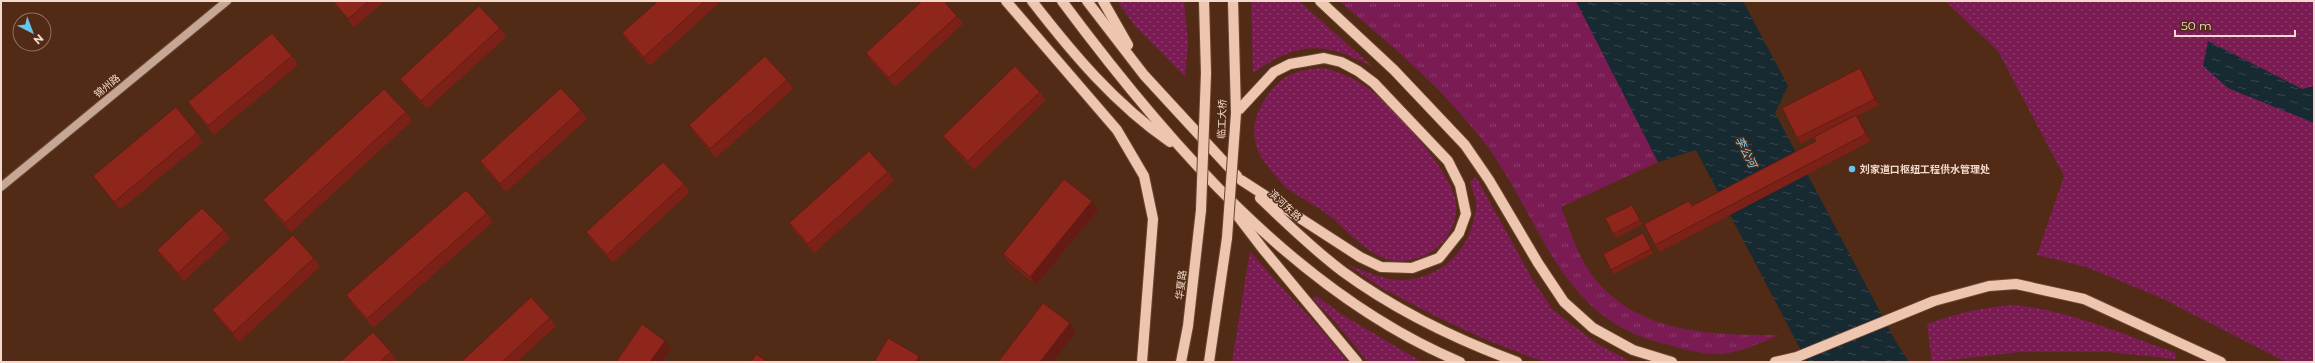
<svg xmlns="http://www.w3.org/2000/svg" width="2315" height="363" viewBox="0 0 2315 363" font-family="Montserrat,'Noto Sans SC',sans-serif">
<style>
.grass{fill:url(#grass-dots)}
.park{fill:url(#park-tufts)}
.water{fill:url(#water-ripples)}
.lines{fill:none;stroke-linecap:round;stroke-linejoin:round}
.secondary-casing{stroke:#6b4732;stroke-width:10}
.primary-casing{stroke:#6b4732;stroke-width:12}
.secondary{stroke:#c6a695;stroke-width:8}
.primary{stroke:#eec5af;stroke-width:10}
.primary-bridge-casing{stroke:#6b4732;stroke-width:12;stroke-linecap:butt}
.primary-bridge{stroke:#eec5af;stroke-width:10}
.wall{fill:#7b2118}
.shaded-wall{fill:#641b14}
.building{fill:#8f261c;stroke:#641b14}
.poi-dot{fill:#66c4ef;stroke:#512b15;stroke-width:1.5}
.labels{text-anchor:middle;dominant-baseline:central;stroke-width:3;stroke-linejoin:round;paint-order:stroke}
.street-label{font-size:10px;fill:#f3dacd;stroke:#512b15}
.poi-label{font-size:10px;font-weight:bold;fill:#f3dacd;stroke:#512b15;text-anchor:start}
.water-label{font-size:11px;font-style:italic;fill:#7cd6ff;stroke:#512b15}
</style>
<defs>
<pattern id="grass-dots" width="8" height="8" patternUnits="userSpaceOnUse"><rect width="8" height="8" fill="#7a1c53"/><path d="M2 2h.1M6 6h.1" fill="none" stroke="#8d3c6b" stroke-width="1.8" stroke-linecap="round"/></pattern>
<pattern id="park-tufts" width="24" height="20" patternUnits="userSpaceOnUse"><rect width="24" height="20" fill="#7a1c53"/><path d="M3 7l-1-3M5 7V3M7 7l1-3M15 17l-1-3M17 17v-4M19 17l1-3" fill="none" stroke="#8d3c6b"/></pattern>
<pattern id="water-ripples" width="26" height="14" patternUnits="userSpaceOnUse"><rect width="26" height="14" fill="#172931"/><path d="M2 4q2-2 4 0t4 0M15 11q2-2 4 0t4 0" fill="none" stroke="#39474e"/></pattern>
</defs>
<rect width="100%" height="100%" fill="#512b15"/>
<g class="grass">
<path d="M1117 1H1184L1188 43 1185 77 1135 26Z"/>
<path d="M1251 1H1299L1373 67C1324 41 1299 41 1253 73Z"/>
<path d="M1945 1H2314V362H2286L2159 297 2086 267 2037 255 2064 176 1998 51Z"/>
<path d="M1324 68C1339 72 1352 77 1365 86 1392 107 1447 165 1455 198 1459 214 1453 231 1442 243 1430 255 1416 261 1399 261 1371 261 1348 230 1327 214 1315 205 1301 198 1289 190 1283 186 1279 179 1274 174 1251 149 1247 125 1267 96 1284 73 1296 70 1324 68Z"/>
<path d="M1476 177 1534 282 1553 310 1599 345 1632 362H1547L1530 357 1482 338 1435 316 1380 287 1348 265C1365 271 1385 281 1404 280 1439 278 1468 252 1474 218 1475 213 1477 208 1476 203 1475 196 1472 189 1470 182Z"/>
<path d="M1250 251C1281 289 1318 323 1348 362H1232Z"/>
<path d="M1317 296 1341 314 1422 362H1368L1334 321 1313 299Z"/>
<path d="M2013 305C2069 310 2123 334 2176 353L2175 359 2110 352H2021L1932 362 1927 324C1956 314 1982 307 2013 305Z"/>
</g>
<path class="park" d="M1339 1H1576L1658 162 1561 207C1569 226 1575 248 1586 266 1629 334 1707 335 1779 335 1760 343 1740 353 1719 354 1701 354 1682 349 1665 344 1555 318 1542 215 1480 137 1440 86 1389 43 1339 1Z"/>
<g class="water">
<path d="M1576 1H1743L1788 86 1775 113 1895 340 1909 362H1807L1696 150 1658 162Z"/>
<path d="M2208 41 2302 89 2314 86V123L2228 88 2203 66Z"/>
</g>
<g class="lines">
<g class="secondary-casing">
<path id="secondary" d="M1 187 227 1"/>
</g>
<g class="primary-casing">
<g id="primary">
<path d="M1006 1 1117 130 1144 176 1153 219 1142 362"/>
<path d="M1032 1C1073 54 1115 104 1170 142"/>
<path d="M1062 1C1166 141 1296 293 1460 362"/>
<path d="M1087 1 1144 75 1237 176"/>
<path d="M1103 1 1128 45"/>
<path d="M1204 1 1206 73"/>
<path d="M1233 1 1236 113"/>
<path d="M1320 1 1394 70 1465 145 1489 180 1538 263 1564 302 1593 328 1633 350 1672 362"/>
<path d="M1236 113 1274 72 1290 64 1324 58 1341 62 1358 71 1374 83 1448 161 1460 185 1466 214 1459 233 1439 258 1412 268 1381 267 1360 257 1241 180"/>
<path d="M1260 198C1286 223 1313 249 1342 271 1395 310 1455 339 1517 362"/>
<path d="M1230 206 1263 249 1357 362"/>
<path d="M1181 362 1188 326 1201 210"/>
<path d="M1209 362 1227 238"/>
<path d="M1775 362 1797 357 1934 301 1989 286 2016 284 2084 299 2221 362"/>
</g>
</g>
<use href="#secondary" class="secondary"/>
<use href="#primary" class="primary"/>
<g class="primary-bridge-casing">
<g id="primary-bridge">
<path d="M1201 210 1206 73"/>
<path d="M1227 238 1236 113"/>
</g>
</g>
<use href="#primary-bridge" class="primary-bridge"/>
</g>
<g class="wall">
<path d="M332 1H385L354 27Z"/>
<path d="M658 1H721L650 66 628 42 622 33Z"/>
<path d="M957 16 963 24 895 87 872 62 866 53Z"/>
<path d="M500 28 506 37 427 109 406 87 400 79Z"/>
<path d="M292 56 298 65 214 135 194 111 188 102Z"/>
<path d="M1864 74 1879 105 1857 116 1861 122 1871 141 1660 252 1655 245 1689 201 1693 206 1816 141 1814 137 1801 144 1797 138Z"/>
<path d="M787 80 793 89 716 158 695 134 689 125Z"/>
<path d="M1040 92 1046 100 974 170 949 144 943 136Z"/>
<path d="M581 110 587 119 506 192 486 170 480 161Z"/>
<path d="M406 112 412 121 291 232 269 208 263 200Z"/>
<path d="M197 133 203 142 120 210 99 184 93 176Z"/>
<path d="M888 172 894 181 814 253 795 232 789 223Z"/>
<path d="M684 184 690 192 613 263 592 241 586 232Z"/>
<path d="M1635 209 1643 224 1616 238 1613 234Z"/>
<path d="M1098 210 1036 285 1009 263 1003 254Z"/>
<path d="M487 213 493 222 373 328 352 304 346 295Z"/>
<path d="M224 230 230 239 184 281 163 258 157 250Z"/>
<path d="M1643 233 1654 253 1614 274 1611 270Z"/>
<path d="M314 258 320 267 239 342 218 318 212 310Z"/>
<path d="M550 318 556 326 517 362H461Z"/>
<path d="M391 352 397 361 396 362H340Z"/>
</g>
<g class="shaded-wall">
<path d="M1860 68 1864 74 1879 105 1875 99Z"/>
<path d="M1856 115 1861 122 1871 141 1866 134Z"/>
<path d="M1092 201 1098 210 1036 285 1030 277Z"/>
<path d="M1632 205 1635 209 1643 224 1640 220Z"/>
<path d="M1643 233 1646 237 1654 253 1651 249Z"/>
<path d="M1070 323 1076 332 1053 362H1040Z"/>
<path d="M665 341 671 349 662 362H650Z"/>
<path d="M919 356 923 362H916Z"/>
</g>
<g class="building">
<path d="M333 1H369L348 19Z"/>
<path d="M658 1H705L644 57 622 33Z"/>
<path d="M922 1H944L957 16 889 78 866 53Z"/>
<path d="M479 6 500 28 421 101 400 79Z"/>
<path d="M272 33 292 56 208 126 188 102Z"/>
<path d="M765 56 787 80 710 149 689 125Z"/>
<path d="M1015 66 1040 92 968 161 943 136Z"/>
<path d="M1860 68 1875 99 1797 138 1782 108Z"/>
<path d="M561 88 581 110 500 184 480 161Z"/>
<path d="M384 89 406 112 285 223 263 200Z"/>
<path d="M176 107 197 133 114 202 93 176Z"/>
<path d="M1856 115 1866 134 1655 245 1644 224 1689 201 1692 206 1816 141 1814 137Z"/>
<path d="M869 151 888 172 808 244 789 223Z"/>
<path d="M663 162 684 184 607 255 586 232Z"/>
<path d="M1064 179 1092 201 1030 277 1003 254Z"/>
<path d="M466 190 487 213 367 319 346 295Z"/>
<path d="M1632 205 1640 220 1613 234 1605 218Z"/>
<path d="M202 208 224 230 178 273 157 250Z"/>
<path d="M1643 233 1651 249 1611 270 1603 254Z"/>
<path d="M293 235 314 258 233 333 212 310Z"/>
<path d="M531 297 550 318 502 362H461Z"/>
<path d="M1043 303 1070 323 1040 362H998Z"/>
<path d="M642 324 665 341 650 362H616Z"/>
<path d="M373 332 391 352 380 362H340Z"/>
<path d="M888 338 919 356 916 362H874Z"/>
<path d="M756 354 768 362H751Z"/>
</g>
<circle class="poi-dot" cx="1852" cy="169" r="4"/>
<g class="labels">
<g class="street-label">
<text transform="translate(107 86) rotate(-40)">锦州路</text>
<text transform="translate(1222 119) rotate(-88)">临工大桥</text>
<text transform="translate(1285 205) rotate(43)">滨河东路</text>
<text transform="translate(1181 285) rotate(-83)">华夏路</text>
</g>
<g class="poi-label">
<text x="1860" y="169">刘家道口枢纽工程供水管理处</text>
</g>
<g class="water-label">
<text transform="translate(1746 152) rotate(63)">李公河</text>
</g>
</g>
<rect width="2315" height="363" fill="none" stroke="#f3dacd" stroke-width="4"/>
<g transform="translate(32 32) rotate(138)"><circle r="19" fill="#512b15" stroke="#92715f"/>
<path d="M0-3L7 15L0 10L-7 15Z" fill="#66c4ef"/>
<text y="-6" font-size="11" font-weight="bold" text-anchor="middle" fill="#f3dacd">N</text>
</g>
<path d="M2175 30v6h120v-6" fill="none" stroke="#f3dacd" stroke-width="2"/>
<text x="2181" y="30" font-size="12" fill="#f3dacd" stroke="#512b15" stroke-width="3" paint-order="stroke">50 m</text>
</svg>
